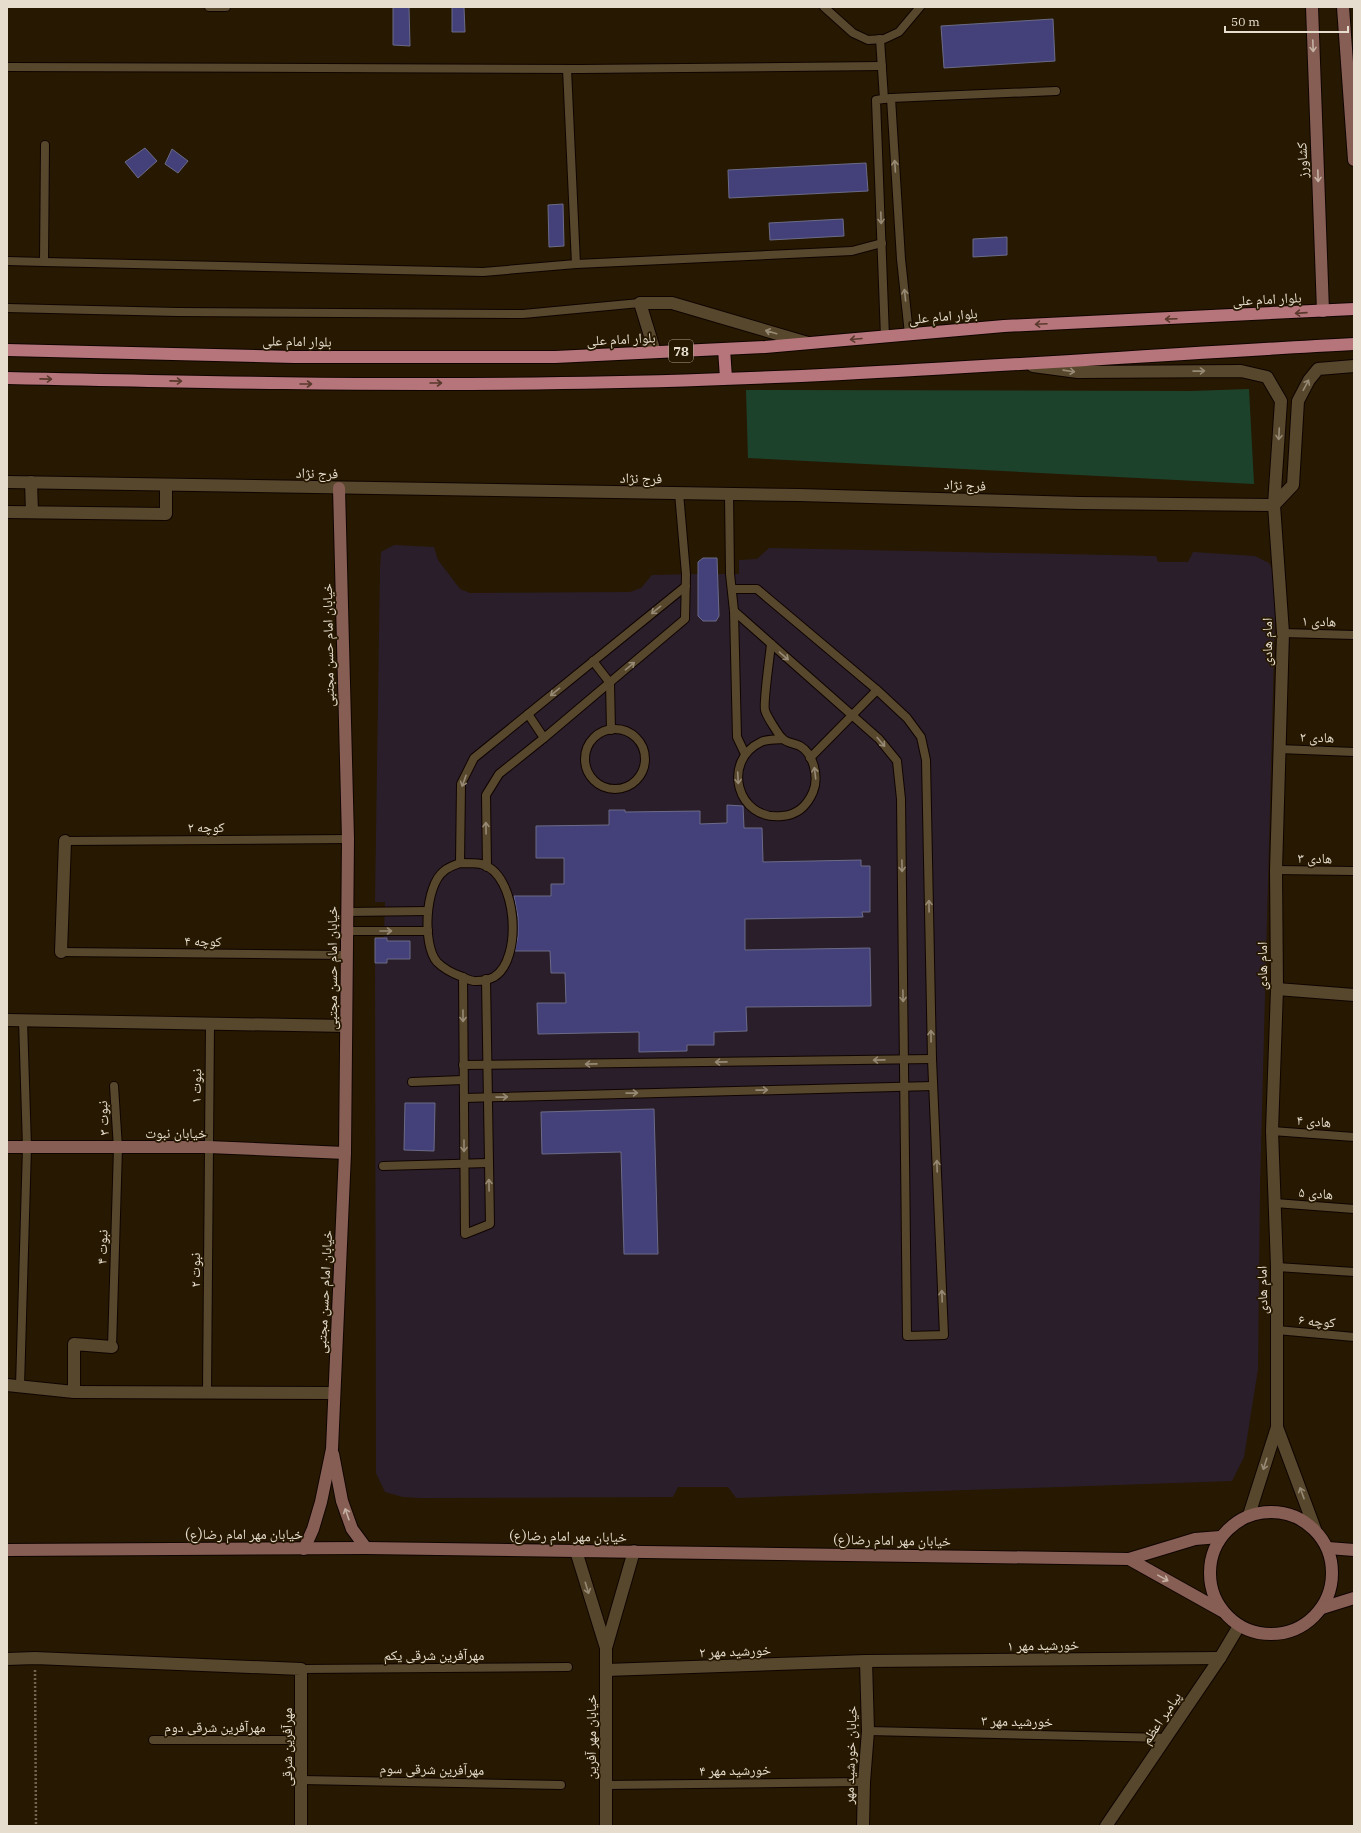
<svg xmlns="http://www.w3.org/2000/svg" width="1361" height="1833" viewBox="0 0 1361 1833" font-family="'IBM Plex Serif','Noto Naskh Arabic',serif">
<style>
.medical{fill:#2b1e2b}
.green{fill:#1d422c}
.building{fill:#444079;stroke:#6b6b88}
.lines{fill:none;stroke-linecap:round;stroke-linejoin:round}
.lane-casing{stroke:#0f0400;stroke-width:10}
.street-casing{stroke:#0f0400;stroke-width:14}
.secondary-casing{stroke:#0f0400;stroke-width:14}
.primary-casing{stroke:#0f0400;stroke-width:14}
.path{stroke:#706450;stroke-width:2.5;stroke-dasharray:2 2;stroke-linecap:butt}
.lane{stroke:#57472d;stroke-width:8}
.street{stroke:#57472d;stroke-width:12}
.secondary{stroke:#865e54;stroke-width:12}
.primary{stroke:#b5757a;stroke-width:12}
.oneway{stroke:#c4b1a3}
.oneway2{stroke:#978a75}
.oneway3{stroke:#59392b}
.labels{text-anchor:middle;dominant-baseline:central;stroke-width:3.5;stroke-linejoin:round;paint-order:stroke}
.shield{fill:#271901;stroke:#ada290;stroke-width:1}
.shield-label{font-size:13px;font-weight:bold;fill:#e6ddce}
.street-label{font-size:14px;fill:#e6ddce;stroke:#271901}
</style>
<rect width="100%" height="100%" fill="#271901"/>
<path class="medical" d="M394 545 434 547 438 560 460 589 470 593 630 592 641 588 652 575 698 574V562L703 558 717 561 718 574H739V560L757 559 769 548 1156 556 1158 562H1188L1193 552 1255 556 1269 563 1276 577 1260 1186 1258 1369 1244 1457 1232 1481 736 1498 728 1487H678L673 1497 421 1498 403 1497 385 1492 376 1473 375 938 384 937 385 902H375L380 569 381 552Z"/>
<path class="green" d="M1249 389 1254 484 748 458 746 390 1191 391Z"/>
<g class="building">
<path d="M393 7H409L410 46 393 45Z"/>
<path d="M452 7H464L465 32H452Z"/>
<path d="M1053 19 1055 61 944 68 941 26Z"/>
<path d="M145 148 157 161 138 178 125 162Z"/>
<path d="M172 149 188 161 178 173 165 164Z"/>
<path d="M866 163 868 191 729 198 728 170Z"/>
<path d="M563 204 564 246 549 247 548 205Z"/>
<path d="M843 219 844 236 770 240 769 223Z"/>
<path d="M1007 237V255L973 257V239Z"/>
<path d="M703 558H717L719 616 716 621H703L698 616V562Z"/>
<path d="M727 805 743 806 744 828H762L763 862 861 860V866H870V912H862L863 917 745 919V950L870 948 871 1006 746 1007 747 1031 714 1032V1045H687V1051L639 1052V1032L538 1034 537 1003H566L565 973H551L550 951H515L518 936V917L514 896H551V884H564V858H536V826L609 825V810H625V812L700 811V824L727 823Z"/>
<path d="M375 938H387V941H410V959H387V963H375Z"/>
<path d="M405 1103H435L434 1151 404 1150Z"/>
<path d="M654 1109 658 1254H624L621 1152 542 1154 541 1112Z"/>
</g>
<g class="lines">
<g class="lane-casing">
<g id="lane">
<path d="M209 7H226"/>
<path d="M824 7 853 33 868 40 884 39 899 32 920 7"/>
<path d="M880 39 884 99"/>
<path d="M7 67 580 69 882 66"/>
<path d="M891 98 1056 91"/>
<path d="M7 261 44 262 45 145"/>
<path d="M44 262 483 272 576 264 567 69"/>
<path d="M576 264 852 251 882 243"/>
<path d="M7 308 177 312 523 314 640 303"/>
<path d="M885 337 876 100 891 98 901 259 909 334"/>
<path d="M729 494 730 574 734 611 737 737 745 754"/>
<path d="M732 589H757L877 690 907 718 921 737 926 760 932 1059 944 1335 907 1336 901 799 897 761 879 739 734 611"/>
<path d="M1283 633 1354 635"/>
<path d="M771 644C770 655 763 703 765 710 766 715 779 736 783 739 787 743 794 743 800 746 814 754 819 778 813 792 807 806 797 815 782 816 737 821 721 761 761 742 767 739 776 740 782 739"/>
<path d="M593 661 610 683 611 730"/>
<path d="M528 714 544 738"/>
<circle cx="615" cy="759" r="30"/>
<path d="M1279 749 1354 752"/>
<path d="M810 758 877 690"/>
<path d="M65 841 348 839"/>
<path d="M460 863 461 784 474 758 686 586"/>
<path d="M460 863C467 863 475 863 481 864 518 873 523 960 494 977 490 979 482 981 477 981 472 982 465 978 460 976 452 973 443 968 437 962 422 945 425 885 444 871 448 867 455 865 460 863Z"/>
<path d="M487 867 486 795 499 774 544 738 685 619 686 574 679 493"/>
<path d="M1276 870 1354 871"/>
<path d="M347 912 428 911"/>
<path d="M347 931H428"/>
<path d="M61 952 345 955"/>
<path d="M463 977 465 1234 490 1224 486 979"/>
<path d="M463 1065 932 1059"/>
<path d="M412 1082 463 1080"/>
<path d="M464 1098 933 1086"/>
<path d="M1272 1131 1354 1137"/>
<path d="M383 1166 488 1163"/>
<path d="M1275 1203 1354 1209"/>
<path d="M1277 1267 1354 1272"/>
<path d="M1277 1330 1354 1337"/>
<path d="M112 1347 118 1148 114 1086"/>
<path d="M20 1386 27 1147 23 1020"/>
<path d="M207 1392 210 1024"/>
<path d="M301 1669 568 1667"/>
<path d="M868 1731 1166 1738"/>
<path d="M153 1740H302"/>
<path d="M302 1780 561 1785"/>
<path d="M606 1785 864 1782"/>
</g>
</g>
<g class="street-casing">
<g id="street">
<path d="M655 352 640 303H672L808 343"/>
<path d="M1033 366 1078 372 1241 371 1267 377 1281 401 1274 505 1293 485 1298 401 1309 380 1318 369 1354 366"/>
<path d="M7 482 799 495 1079 503 1274 505 1283 633 1276 870 1277 989 1272 1131 1277 1267V1427L1249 1515"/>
<path d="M31 482 32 512"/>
<path d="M7 512 166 514V485"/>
<path d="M61 952 65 841"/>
<path d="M1277 989 1354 995"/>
<path d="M7 1020 346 1026"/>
<path d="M7 1385 74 1392V1344L112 1347"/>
<path d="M74 1392 334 1393"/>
<path d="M1277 1427 1315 1529"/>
<path d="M576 1551 606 1648"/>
<path d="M7 1659 35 1658 301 1669V1826"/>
<path d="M606 1670 866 1661 1220 1658"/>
<path d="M606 1826V1648L634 1551"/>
<path d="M863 1826 864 1782 868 1731 866 1661"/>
<path d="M1106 1826 1220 1658 1239 1626"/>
</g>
</g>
<g class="secondary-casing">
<g id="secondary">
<path d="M1312 7 1323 311"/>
<path d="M1343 7 1354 160"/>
<path d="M7 1147H208L345 1153"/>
<path d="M333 1454 342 1501 352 1529 366 1548"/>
<circle cx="1271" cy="1573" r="61"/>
<path d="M1328 1548 1354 1550"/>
<path d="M304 1549 313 1529 321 1502 332 1449 345 1153 348 839 339 488"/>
<path d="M7 1550 366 1548 1129 1559 1195 1539 1220 1537"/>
<path d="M1129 1559 1222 1611"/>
<path d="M1322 1608 1354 1598"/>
</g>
</g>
<g class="primary-casing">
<g id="primary">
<path d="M724 349 726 378"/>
<path d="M7 350 294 357H555L765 347 1004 326 1354 309"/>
<path d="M7 378C192 382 377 386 562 383 826 380 1091 358 1354 344"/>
</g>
</g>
<path class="path" d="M35 1670 36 1826"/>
<use href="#lane" class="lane"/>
<use href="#street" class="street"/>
<use href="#secondary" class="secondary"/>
<use href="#primary" class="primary"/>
</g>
<defs><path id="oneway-shaft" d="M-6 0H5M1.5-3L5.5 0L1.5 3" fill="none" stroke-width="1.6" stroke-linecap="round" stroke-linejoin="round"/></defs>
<g class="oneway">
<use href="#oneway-shaft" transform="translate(1313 46) rotate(88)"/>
<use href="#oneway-shaft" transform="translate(1318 176) rotate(88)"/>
<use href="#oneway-shaft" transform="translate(347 1514) rotate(-109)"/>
<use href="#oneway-shaft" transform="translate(1163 1578) rotate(29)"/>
</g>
<g class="oneway2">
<use href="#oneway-shaft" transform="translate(895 166) rotate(-94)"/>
<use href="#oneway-shaft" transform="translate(881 218) rotate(88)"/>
<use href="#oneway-shaft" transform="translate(905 295) rotate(-96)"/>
<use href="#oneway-shaft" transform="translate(771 332) rotate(-164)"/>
<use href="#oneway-shaft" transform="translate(1069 371) rotate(8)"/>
<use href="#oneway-shaft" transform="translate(1199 371) rotate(-1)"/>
<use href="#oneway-shaft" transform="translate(1306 385) rotate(-62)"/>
<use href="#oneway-shaft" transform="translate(1279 434) rotate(93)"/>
<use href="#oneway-shaft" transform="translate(656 610) rotate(141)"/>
<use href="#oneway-shaft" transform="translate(784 656) rotate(41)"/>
<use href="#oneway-shaft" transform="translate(630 666) rotate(-40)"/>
<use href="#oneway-shaft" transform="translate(555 692) rotate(141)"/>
<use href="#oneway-shaft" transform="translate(881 742) rotate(50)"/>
<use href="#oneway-shaft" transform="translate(815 773) rotate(-97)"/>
<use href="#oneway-shaft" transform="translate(738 778) rotate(87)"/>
<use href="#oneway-shaft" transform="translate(464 781) rotate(110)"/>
<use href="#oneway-shaft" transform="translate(486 828) rotate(-91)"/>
<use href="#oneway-shaft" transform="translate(902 866) rotate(89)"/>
<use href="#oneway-shaft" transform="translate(929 906) rotate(-91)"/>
<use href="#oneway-shaft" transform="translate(386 931)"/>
<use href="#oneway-shaft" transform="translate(903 996) rotate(89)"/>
<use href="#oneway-shaft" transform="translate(463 1016) rotate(90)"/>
<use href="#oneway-shaft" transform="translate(931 1036) rotate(-91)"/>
<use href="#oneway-shaft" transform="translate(879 1060) rotate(179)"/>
<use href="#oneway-shaft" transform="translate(721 1062) rotate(179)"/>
<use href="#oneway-shaft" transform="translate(591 1064) rotate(179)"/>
<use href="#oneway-shaft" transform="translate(762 1090) rotate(-1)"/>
<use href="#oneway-shaft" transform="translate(632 1093) rotate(-1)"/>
<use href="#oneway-shaft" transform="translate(502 1097) rotate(-1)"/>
<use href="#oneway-shaft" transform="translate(464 1146) rotate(90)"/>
<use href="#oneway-shaft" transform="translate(937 1166) rotate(-92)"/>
<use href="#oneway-shaft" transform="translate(489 1185) rotate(-91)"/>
<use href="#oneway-shaft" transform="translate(942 1296) rotate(-92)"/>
<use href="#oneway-shaft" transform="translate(1265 1464) rotate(108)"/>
<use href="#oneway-shaft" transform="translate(1302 1493) rotate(-110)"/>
<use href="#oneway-shaft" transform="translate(587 1588) rotate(73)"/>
</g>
<g class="oneway3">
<use href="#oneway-shaft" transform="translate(1301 313) rotate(176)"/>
<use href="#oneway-shaft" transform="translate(1171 319) rotate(178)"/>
<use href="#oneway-shaft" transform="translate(1041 324) rotate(177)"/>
<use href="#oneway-shaft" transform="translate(856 339) rotate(175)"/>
<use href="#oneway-shaft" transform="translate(46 379) rotate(1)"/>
<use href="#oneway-shaft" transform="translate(176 381) rotate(1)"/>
<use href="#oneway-shaft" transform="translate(436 383)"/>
<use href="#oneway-shaft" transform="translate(306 384)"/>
</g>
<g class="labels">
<rect class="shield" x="669" y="340" width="24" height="22" rx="3"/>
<g class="shield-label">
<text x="681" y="351">78</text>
</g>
<g class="street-label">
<text transform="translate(1302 160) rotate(-92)">کشاورز</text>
<text transform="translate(1267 299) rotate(-3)">بلوار امام علی</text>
<text transform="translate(943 316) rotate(-5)">بلوار امام علی</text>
<text transform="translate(621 339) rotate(-3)">بلوار امام علی</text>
<text transform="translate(297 341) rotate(1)">بلوار امام علی</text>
<text transform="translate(317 473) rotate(1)">فرج نژاد</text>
<text transform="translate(641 478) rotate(1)">فرج نژاد</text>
<text transform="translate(965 485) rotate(2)">فرج نژاد</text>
<text transform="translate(1319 621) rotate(2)">هادی ۱</text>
<text transform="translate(1267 642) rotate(-90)">امام هادی</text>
<text transform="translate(328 645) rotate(-91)">خیابان امام حسن مجتبی</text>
<text transform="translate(1317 737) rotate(2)">هادی ۲</text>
<text x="206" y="827">کوچه ۲</text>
<text transform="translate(1315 858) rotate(1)">هادی ۳</text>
<text transform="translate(203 941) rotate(1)">کوچه ۴</text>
<text transform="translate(1262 966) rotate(-90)">امام هادی</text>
<text transform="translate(332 968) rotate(-90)">خیابان امام حسن مجتبی</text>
<text transform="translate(196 1086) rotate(-89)">نبوت ۱</text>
<text transform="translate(103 1118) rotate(-93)">نبوت ۳</text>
<text transform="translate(1314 1121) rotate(4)">هادی ۴</text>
<text x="176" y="1133">خیابان نبوت</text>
<text transform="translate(1316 1193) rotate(4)">هادی ۵</text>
<text transform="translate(102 1247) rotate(-88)">نبوت ۴</text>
<text transform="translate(195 1270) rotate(-90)">نبوت ۲</text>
<text transform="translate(1262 1290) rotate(-91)">امام هادی</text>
<text transform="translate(324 1292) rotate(-87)">خیابان امام حسن مجتبی</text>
<text transform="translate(1317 1321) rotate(5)">کوچه ۶</text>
<text x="244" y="1534">خیابان مهر امام رضا(ع)</text>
<text transform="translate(568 1536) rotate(1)">خیابان مهر امام رضا(ع)</text>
<text transform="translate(892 1540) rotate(1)">خیابان مهر امام رضا(ع)</text>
<text transform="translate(1043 1645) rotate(-1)">خورشید مهر ۱</text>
<text transform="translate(735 1651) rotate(-2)">خورشید مهر ۲</text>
<text x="434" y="1655">مهرآفرین شرقی یکم</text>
<text transform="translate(1161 1718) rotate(-56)">پیامبر اعظم</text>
<text transform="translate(1017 1721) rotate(1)">خورشید مهر ۳</text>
<text x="215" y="1727">مهرآفرین شرقی دوم</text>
<text transform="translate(591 1737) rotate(-90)">خیابان مهر آفرین</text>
<text transform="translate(287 1747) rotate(-90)">مهرآفرین شرقی</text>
<text transform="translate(850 1755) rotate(-88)">خیابان خورشید مهر</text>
<text transform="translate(432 1769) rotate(1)">مهرآفرین شرقی سوم</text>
<text transform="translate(735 1770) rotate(-1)">خورشید مهر ۴</text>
</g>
</g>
<rect width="1361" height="1833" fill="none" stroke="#e6ddce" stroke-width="16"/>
<path d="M1225 26v6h123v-6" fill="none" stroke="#e6ddce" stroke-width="2"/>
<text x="1231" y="26" font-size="12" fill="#e6ddce" stroke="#271901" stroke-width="3" paint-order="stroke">50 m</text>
</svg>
